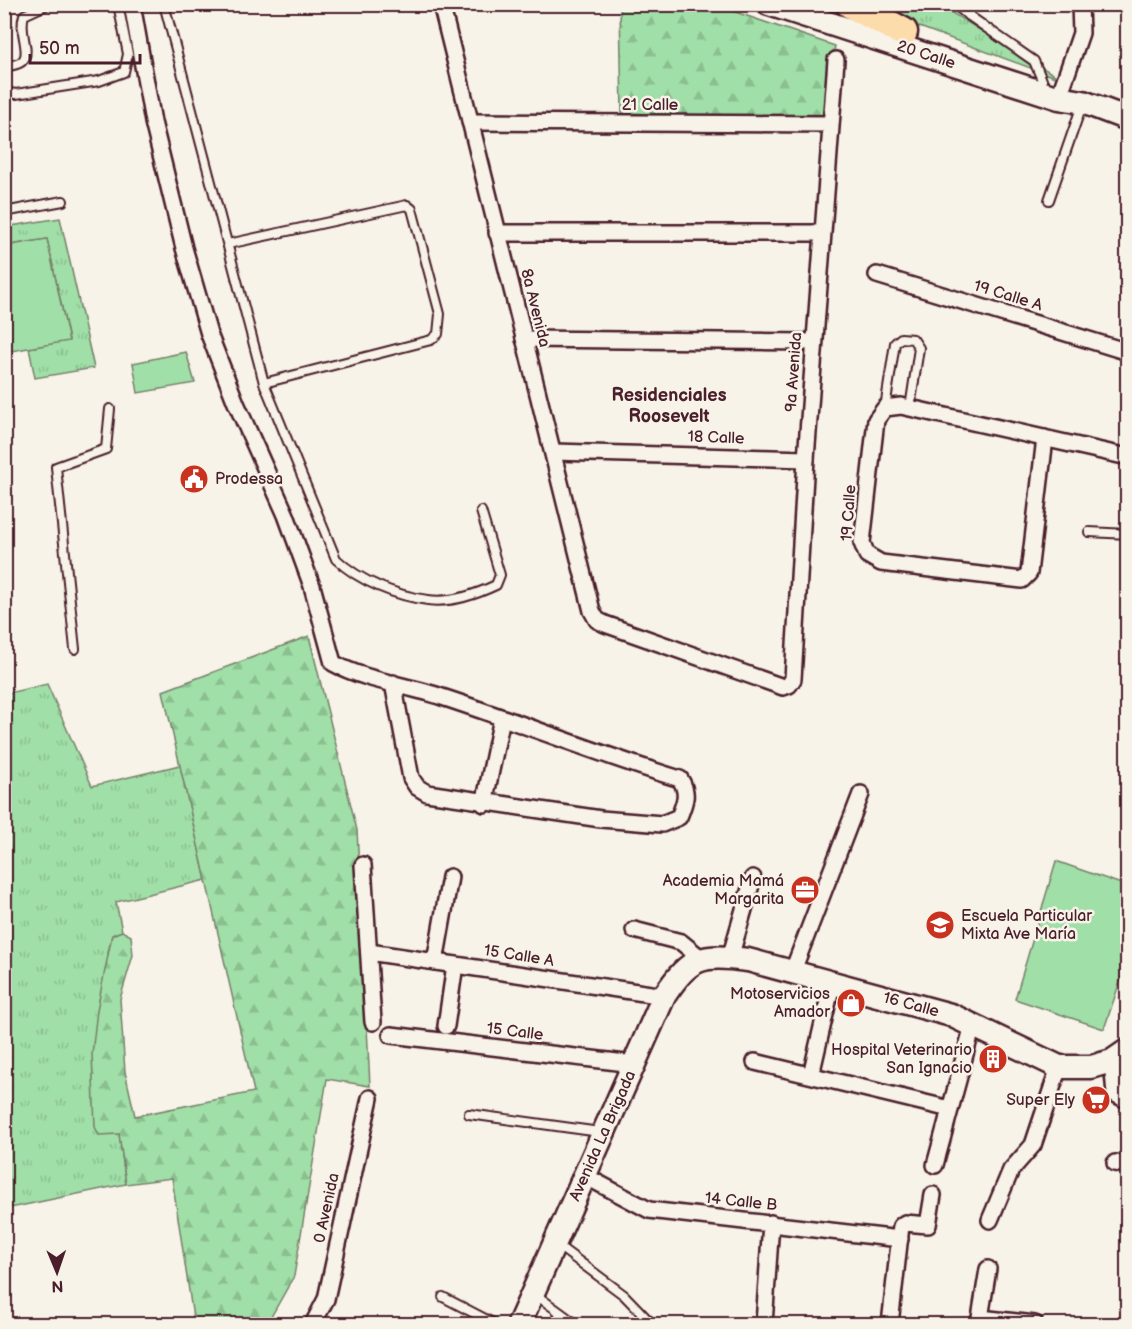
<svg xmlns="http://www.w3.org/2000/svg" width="1132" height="1329" viewBox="0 0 1132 1329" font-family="'Balsamiq Sans',sans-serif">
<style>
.grass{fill:url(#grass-tufts);stroke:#757f69;stroke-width:1.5}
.forest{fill:url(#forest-firs);stroke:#757f69;stroke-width:1.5}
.pitch{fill:#a0dfa7;stroke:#757f69;stroke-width:1.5}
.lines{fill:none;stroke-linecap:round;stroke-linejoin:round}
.lane-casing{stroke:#4a1f2b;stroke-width:12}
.street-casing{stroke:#4a1f2b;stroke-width:20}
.secondary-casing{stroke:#4a1f2b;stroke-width:27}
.highway-casing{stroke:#4a1f2b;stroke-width:33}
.lane{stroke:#f7f3e8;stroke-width:8}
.street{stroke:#f7f3e8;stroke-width:15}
.secondary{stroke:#f7f3e8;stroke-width:22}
.highway{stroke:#fddcac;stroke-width:28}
.labels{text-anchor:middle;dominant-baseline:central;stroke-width:5;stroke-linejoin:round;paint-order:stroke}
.street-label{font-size:16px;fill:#4a1f2b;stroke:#f7f3e8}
.poi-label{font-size:16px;fill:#4a1f2b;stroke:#f7f3e8;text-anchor:end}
.neighbourhood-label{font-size:18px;font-weight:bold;fill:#4a1f2b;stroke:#f7f3e8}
</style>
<defs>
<pattern id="grass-tufts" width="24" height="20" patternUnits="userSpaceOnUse" patternTransform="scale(1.5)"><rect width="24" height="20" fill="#a0dfa7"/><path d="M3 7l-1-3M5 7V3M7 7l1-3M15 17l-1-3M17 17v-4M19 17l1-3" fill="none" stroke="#8bbf90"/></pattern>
<pattern id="forest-firs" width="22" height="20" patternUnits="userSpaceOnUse" patternTransform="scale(1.5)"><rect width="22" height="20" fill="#a0dfa7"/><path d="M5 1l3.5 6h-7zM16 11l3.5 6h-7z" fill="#8bbf90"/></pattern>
</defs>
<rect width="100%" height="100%" fill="#f7f3e8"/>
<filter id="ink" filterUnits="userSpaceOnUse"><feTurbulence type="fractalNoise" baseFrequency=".0167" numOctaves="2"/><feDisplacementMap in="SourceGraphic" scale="12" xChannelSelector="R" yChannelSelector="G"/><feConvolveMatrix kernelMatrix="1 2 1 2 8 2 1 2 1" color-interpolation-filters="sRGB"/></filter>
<g filter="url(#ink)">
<g class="grass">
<path d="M866 5H939L1063 80 906 22Z"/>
<path d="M60 218 94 368 35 378 29 348 69 340 47 239 5 246V227Z"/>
<path d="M47 684 92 786 180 765 206 880 116 902 122 931 112 935 108 953 119 1133 126 1184 5 1209 4 694Z"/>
</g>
<g class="forest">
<path d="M620 5H715L835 46 822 119 622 113Z"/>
<path d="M309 636 357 830 370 1086 327 1079 294 1276 267 1324H194L172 1178 126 1184 119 1134 99 1135 95 1127 92 1054 97 1010 112 935 122 931 131 936 133 955 120 999 125 1072 135 1116 254 1092 163 691Z"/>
</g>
<g class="pitch">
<path d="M47 239 69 341 5 352V246Z"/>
<path d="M186 352 195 383 138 393 133 363Z"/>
<path d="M1056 861 1127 886V961L1104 1029 1015 999Z"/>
</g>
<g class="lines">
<g class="lane-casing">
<g id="lane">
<path d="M164 4 264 383 336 559C359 581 396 596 428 600 450 603 477 594 496 585L500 575 481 511"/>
<path d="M954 4 968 15"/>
<path d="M972 4 968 15 1034 61 1042 80"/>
<path d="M4 66C43 65 16 38 24 15L48 4"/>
<path d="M4 92 16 94 99 81 124 72 128 54 118 4"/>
<path d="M1049 200 1082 105"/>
<path d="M4 212 63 201"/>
<path d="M228 244 407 205 412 209 440 314 438 334 431 340 264 383"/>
<path d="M885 408 895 343 901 338 913 339 919 348 910 408"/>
<path d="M1089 532 1128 534"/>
<path d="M75 649 56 467 106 449 110 409"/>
<path d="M469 1114 600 1132"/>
<path d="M557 1245 624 1295 652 1324"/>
<path d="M536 1295 576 1324"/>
<path d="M443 1297 495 1324"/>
<path d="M556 1324 560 1313"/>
</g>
</g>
<g class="street-casing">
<g id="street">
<path d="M132 4 153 122 184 248 209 334 236 403 286 515 312 586 333 663C366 681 407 685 442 697 522 723 600 755 680 779 689 793 685 802 679 817L662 824 601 819 427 793 417 787 411 778 393 683"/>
<path d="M441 4 592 611 597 620 605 624 783 687 789 685 793 679 806 459 836 60"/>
<path d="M1062 88 1081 33 1080 4"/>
<path d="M470 122 830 124"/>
<path d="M497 233H822"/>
<path d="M877 275 1128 352"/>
<path d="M524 339 814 342"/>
<path d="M1045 438 1029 573 1022 580 881 563 867 555 862 543 876 420 885 408 901 406 1128 457"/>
<path d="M553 452 806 459"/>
<path d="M484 804 502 718"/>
<path d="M363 865 373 1022"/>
<path d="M634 930 681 942 702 959"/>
<path d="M369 952 664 996"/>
<path d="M730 958 753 878"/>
<path d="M435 962 450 877"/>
<path d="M792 973 861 794"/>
<path d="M446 1026 455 965"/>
<path d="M391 1035 634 1064"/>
<path d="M1112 1061 1115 1094 1128 1101"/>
<path d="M755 1062 950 1109"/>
<path d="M811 1075 832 984"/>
<path d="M1115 1163 1128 1165"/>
<path d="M935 1165 973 1025"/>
<path d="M585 1176 649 1210 900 1239"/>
<path d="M990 1220 1011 1170 1033 1145 1059 1067"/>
<path d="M980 1318 1035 1324"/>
<path d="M313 1324 326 1299 370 1098"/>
<path d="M764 1324 771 1223"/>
<path d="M890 1324 901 1226 905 1223 928 1225 933 1195"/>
<path d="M979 1324 988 1269"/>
</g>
</g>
<g class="secondary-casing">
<g id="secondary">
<path d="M769 4 1059 98 1083 102 1128 119"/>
<path d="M519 1324 664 996C691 956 701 954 748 960L951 1015 1059 1067H1091L1112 1061 1128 1050"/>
</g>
</g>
<g class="highway-casing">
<path id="highway" d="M851 4 903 32"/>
</g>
<use href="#lane" class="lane"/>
<use href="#street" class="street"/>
<use href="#secondary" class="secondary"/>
<use href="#highway" class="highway"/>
</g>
</g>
<defs>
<g id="civic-disc" transform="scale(1.5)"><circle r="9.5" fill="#c8321e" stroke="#f7f3e8"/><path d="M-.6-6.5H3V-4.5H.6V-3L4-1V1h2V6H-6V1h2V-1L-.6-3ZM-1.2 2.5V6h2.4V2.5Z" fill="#fff"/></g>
<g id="office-disc" transform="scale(1.5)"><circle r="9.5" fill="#c8321e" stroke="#f7f3e8"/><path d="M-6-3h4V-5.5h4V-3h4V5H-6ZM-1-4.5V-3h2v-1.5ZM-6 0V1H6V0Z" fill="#fff"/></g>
<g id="school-disc" transform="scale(1.5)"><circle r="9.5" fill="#c8321e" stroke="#f7f3e8"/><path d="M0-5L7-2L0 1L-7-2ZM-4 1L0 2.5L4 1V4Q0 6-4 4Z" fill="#fff"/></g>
<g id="shop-disc" transform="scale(1.5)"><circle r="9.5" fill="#c8321e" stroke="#f7f3e8"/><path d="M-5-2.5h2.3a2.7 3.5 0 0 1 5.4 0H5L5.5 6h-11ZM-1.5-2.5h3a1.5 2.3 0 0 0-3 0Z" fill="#fff"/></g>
<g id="building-disc" transform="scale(1.5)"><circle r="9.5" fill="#c8321e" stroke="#f7f3e8"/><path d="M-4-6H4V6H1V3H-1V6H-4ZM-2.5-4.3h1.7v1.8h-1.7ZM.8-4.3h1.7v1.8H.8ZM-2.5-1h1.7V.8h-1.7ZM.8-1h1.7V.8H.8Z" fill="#fff"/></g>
<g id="supermarket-disc" transform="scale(1.5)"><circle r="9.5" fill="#c8321e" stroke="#f7f3e8"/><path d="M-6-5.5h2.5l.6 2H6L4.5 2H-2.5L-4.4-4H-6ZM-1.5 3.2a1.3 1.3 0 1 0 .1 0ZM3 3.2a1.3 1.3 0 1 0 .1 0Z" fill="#fff"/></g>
</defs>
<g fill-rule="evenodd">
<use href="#civic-disc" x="194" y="479"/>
<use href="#office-disc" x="805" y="890"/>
<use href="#school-disc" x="940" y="925"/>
<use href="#shop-disc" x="851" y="1003"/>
<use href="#building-disc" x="993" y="1059"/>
<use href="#supermarket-disc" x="1096" y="1100"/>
</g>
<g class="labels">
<g class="street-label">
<text transform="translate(926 55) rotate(18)">20 Calle</text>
<text x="650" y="105">21 Calle</text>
<text transform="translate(1008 296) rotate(17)">19 Calle A</text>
<text transform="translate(535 308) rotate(76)">8a Avenida</text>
<text transform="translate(794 372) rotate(-86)">9a Avenida</text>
<text transform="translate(716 438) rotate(2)">18 Calle</text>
<text transform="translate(849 513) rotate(-86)">19 Calle</text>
<text transform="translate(519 956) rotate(9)">15 Calle A</text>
<text transform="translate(911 1005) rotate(15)">16 Calle</text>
<text transform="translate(515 1032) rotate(7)">15 Calle</text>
<text transform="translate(603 1136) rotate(-66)">Avenida La Brigada</text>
<text transform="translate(741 1202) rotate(6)">14 Calle B</text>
<text transform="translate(327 1208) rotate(-78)">0 Avenida</text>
</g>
<g class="poi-label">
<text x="215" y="479" text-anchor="start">Prodessa</text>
<text x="784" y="881">Academia Mamá<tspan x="784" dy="18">Margarita</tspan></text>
<text x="961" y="916" text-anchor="start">Escuela Particular<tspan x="961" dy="18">Mixta Ave María</tspan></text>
<text x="830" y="994">Motoservicios<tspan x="830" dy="18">Amador</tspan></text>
<text x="972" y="1050">Hospital Veterinario<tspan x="972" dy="18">San Ignacio</tspan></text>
<text x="1075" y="1100">Super Ely</text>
</g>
<g class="neighbourhood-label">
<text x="669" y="395">Residenciales<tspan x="669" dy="21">Roosevelt</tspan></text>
</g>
</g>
<rect width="1132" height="1329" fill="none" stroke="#f7f3e8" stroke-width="24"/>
<rect x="12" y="12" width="1108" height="1305" fill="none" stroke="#4a1f2b" stroke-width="2" filter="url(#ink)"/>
<g transform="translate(57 1272) rotate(178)" stroke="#f7f3e8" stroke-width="4.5" paint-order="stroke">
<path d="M0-4.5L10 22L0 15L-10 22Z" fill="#4a1f2b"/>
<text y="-9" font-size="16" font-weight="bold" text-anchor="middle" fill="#4a1f2b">N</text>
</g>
<path d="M30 54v9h110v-9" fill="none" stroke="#4a1f2b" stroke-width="3"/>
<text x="39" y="54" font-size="18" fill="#4a1f2b" stroke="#f7f3e8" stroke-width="4.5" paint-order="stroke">50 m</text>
</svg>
